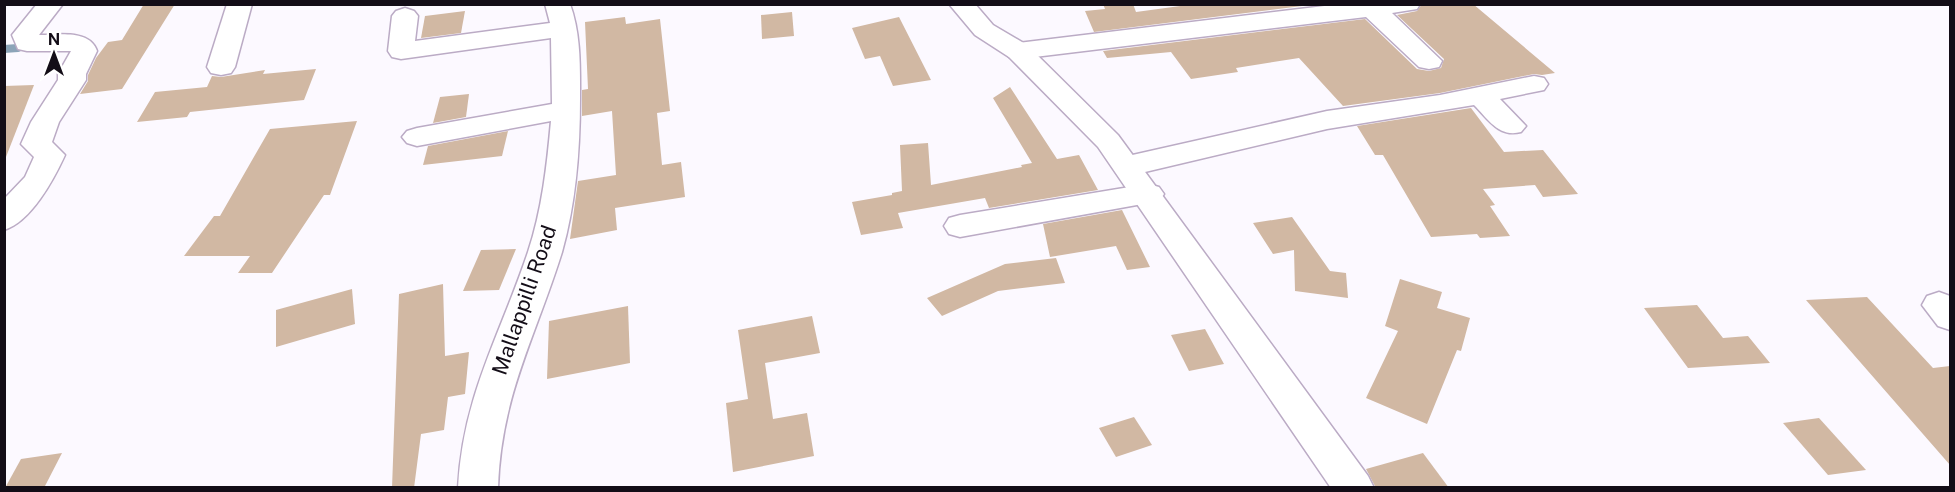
<svg xmlns="http://www.w3.org/2000/svg" width="1955" height="492" viewBox="0 0 1955 492" font-family="'Public Sans',sans-serif">
<style>
.lines{fill:none;stroke-linecap:round;stroke-linejoin:round}
.stream{stroke:#8ca4b8;stroke-width:8}
.building{fill:#d1b8a3}
.minor-casing{stroke:#bbabc5;stroke-width:3}
.secondary-casing{stroke:#bbabc5;stroke-width:3}
.minor{fill:#fff;fill-rule:evenodd}
.secondary{fill:#fff;fill-rule:evenodd}
.labels{text-anchor:middle;dominant-baseline:central;stroke-width:4.5;stroke-linejoin:round;paint-order:stroke}
.street-label{font-size:21px;fill:#130d17;stroke:#fff}
</style>
<rect width="100%" height="100%" fill="#fcf9ff"/>
<g class="lines">
<path class="stream" d="M4 49 18 48 27 43"/>
</g>
<g class="building">
<path d="M144 4H175L122 89 80 94 88 81V75L96 58 108 42 122 40Z"/>
<path d="M1103 4H1133L1136 12 1195 4H1318L1094 32 1085 11 1105 9Z"/>
<path d="M1422 4H1473L1555 73 1542 75 1534 74 1440 93 1343 106 1299 58 1236 68 1238 72 1191 79 1171 52 1107 58 1103 51 1365 19 1417 69 1429 71 1441 68 1444 59 1397 15 1417 11Z"/>
<path d="M465 11 461 33 421 38 425 16Z"/>
<path d="M792 12 794 36 762 39 761 15Z"/>
<path d="M625 17 626 24 660 19 670 111 657 113 662 165 681 162 685 197 615 208 617 230 570 239 578 181 616 175 612 111 582 116V90L588 89 585 22Z"/>
<path d="M899 17 931 80 893 86 880 56 865 59 852 28Z"/>
<path d="M316 69 304 100 190 112 187 117 137 122 155 92 207 87 212 76 221 77 265 70 263 74Z"/>
<path d="M34 85 6 157 4 156V86Z"/>
<path d="M1010 87 1057 159 1079 155 1098 190 989 208 985 198 898 213 903 228 861 235 852 202 892 195V193L902 191 900 145 928 143 931 185 1022 167 1021 165 1032 163 993 98Z"/>
<path d="M469 94 466 117 433 123 440 97Z"/>
<path d="M1471 108 1504 152 1543 150 1578 194 1543 197 1535 185 1483 189 1495 205 1490 206 1510 236 1480 238 1477 234 1431 237 1383 155H1375L1357 126Z"/>
<path d="M357 121 330 195H324L272 273H238L250 256H184L214 216H220L270 129Z"/>
<path d="M508 131 502 156 423 165 428 146Z"/>
<path d="M1122 210 1150 267 1127 270 1116 246 1050 257 1043 224Z"/>
<path d="M1292 217 1330 271 1346 273 1348 298 1295 291 1294 250 1273 254 1253 223Z"/>
<path d="M516 249 499 290 463 291 481 250Z"/>
<path d="M1056 258 1065 283 998 291 942 316 927 298 1005 264Z"/>
<path d="M1400 279 1442 292 1437 308 1470 318 1461 351 1457 350 1427 424 1366 398 1398 331 1385 326Z"/>
<path d="M443 284 445 356 469 352 465 394 448 397 444 430 421 434 414 488H392L399 294Z"/>
<path d="M352 289 355 324 276 347V310Z"/>
<path d="M1867 297 1933 368 1950 366V465L1806 300Z"/>
<path d="M1697 305 1723 338 1748 336 1770 363 1688 368 1644 308Z"/>
<path d="M628 306 630 363 547 379 549 321Z"/>
<path d="M812 316 820 353 765 363 773 419 807 413 814 456 733 472 726 403 748 399 738 330Z"/>
<path d="M1205 329 1224 364 1189 371 1171 335Z"/>
<path d="M1134 417 1152 445 1116 457 1099 428Z"/>
<path d="M1819 418 1866 470 1828 475 1783 423Z"/>
<path d="M62 453 45 486 5 488 21 459Z"/>
<path d="M1423 453 1449 488H1376L1366 469Z"/>
</g>
<g class="lines">
<g class="minor-casing">
<g id="minor">
<path d="M37 4H63L39 35C57 35 90 29 97 51L86 74V80L59 122 52 142 65 155C54 179 31 222 4 230V199L25 177 34 157 21 144 31 122 58 80V74L71 51H27L18 49 12 35Z"/>
<path d="M227 4H252L235 67 231 73 221 75 211 73 207 67Z"/>
<path d="M545 4H570C581 34 580 67 580 99 580 150 576 203 562 252 536 336 501 395 498 488H458C463 395 500 336 528 252 542 210 547 165 551 121L417 146 407 143 402 137 407 131 417 128 552 104 551 38 401 59 392 57 388 51 392 16 396 11 405 8 414 11 418 16 415 41 550 23Z"/>
<path d="M1341 4H1420L1417 9 1392 13 1442 61 1439 67 1429 69 1419 67 1366 17 1018 59 1009 57 1005 51 1009 45 1018 43Z"/>
<path d="M1534 76 1544 78 1548 84 1544 90 1500 99 1526 126 1521 132C1499 138 1488 119 1474 105L1327 129 1128 176 1117 173 1113 166 1117 159 1128 156 1327 111 1440 95Z"/>
<path d="M1148 184 1159 187 1164 194 1159 201 960 237 949 234 944 226 949 218 960 215Z"/>
<path d="M1939 292 1950 296V330L1938 326 1922 305 1927 296Z"/>
</g>
</g>
<g class="secondary-casing">
<path id="secondary" d="M949 4H975L993 25 1027 45 1118 135 1368 476 1374 488H1331L1098 147 1009 57 975 35Z"/>
</g>
<use href="#minor" class="minor"/>
<use href="#secondary" class="secondary"/>
</g>
<g class="labels">
<g class="street-label">
<text transform="translate(524 300) rotate(-71)">Mallappilli Road</text>
</g>
</g>
<rect width="1955" height="492" fill="none" stroke="#130d17" stroke-width="12"/>
<g transform="translate(54 54)" stroke="#ffffff" stroke-width="4.5" paint-order="stroke">
<path d="M0-4.5L10 22L0 15L-10 22Z" fill="#130d17"/>
<text y="-9" font-size="16" font-weight="bold" text-anchor="middle" fill="#130d17">N</text>
</g>
</svg>
